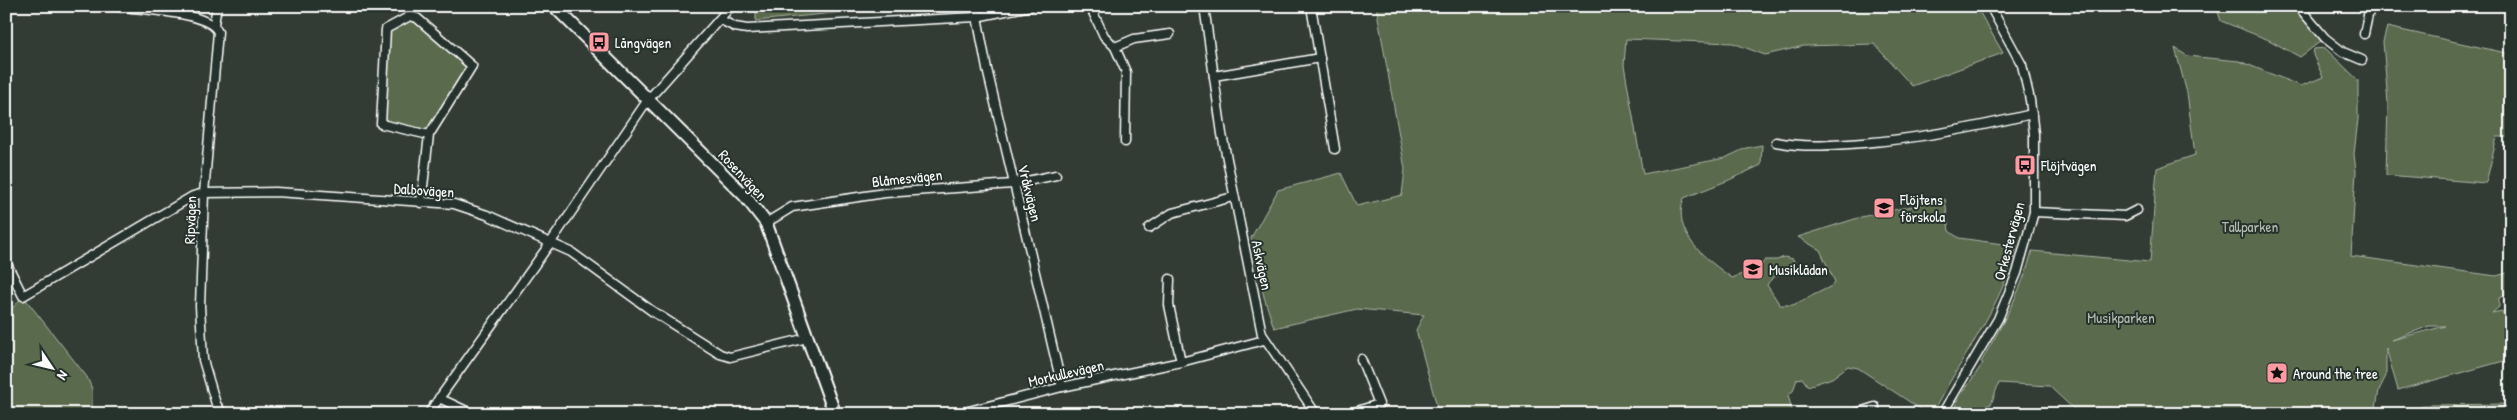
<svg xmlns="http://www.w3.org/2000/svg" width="2517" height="420" viewBox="0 0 2517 420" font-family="'Patrick Hand',sans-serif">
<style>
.green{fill:#5a6b4e;stroke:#acb5a6;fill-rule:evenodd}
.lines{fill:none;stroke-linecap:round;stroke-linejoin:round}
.street-casing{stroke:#fff;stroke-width:11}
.secondary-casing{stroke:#fff;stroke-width:15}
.street{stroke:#26332d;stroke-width:8}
.secondary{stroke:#26332d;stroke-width:11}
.labels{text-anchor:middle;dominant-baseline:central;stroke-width:4;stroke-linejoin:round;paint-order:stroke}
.poi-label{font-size:15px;fill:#fff;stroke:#26332d;text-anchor:start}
.street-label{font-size:15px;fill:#fff;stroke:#26332d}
.park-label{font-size:15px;fill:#b5bcaf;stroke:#26332d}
</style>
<rect width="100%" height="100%" fill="#333c34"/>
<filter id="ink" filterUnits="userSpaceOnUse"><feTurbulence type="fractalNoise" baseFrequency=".02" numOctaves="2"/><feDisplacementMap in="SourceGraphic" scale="10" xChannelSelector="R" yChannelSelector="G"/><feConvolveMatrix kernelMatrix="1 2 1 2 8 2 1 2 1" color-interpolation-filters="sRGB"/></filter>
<g filter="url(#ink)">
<g class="green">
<path d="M756 6H853V11L756 21Z"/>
<path d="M1376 6H1976L2003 53 1912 86 1874 44 1804 46 1765 55 1733 43 1626 39 1624 65 1643 174 1725 158 1746 148 1762 145 1761 165 1729 180 1684 198C1671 234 1706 259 1732 278L1760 267 1765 260H1777L1784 257 1793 259 1795 264C1787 272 1772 275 1767 285L1780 305H1793L1832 286 1835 282 1820 250 1798 237 1861 217 1945 199 1949 231 1959 238 2017 246C2001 308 1961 358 1932 414H1928L1858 368 1848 366 1832 378 1808 386 1802 378 1797 379 1793 391 1788 395 1793 414H1439L1416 330 1424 315 1357 309 1274 328 1264 297 1251 238 1278 190 1341 173 1357 206 1402 195 1405 169Z"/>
<path d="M2216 6H2298L2325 38 2300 57 2269 40 2221 21Z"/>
<path d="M410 16 472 66 429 135 381 124 386 29Z"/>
<path d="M2387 27 2511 54V137H2497L2486 183 2386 175 2388 103 2383 42Z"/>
<path d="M2175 48 2187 56 2239 61 2301 86 2323 77 2313 55 2314 49 2325 48 2358 80V119L2354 154 2356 171 2351 256 2496 276 2511 272V292L2499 298V307L2492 313 2502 311 2511 342V359L2398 390 2386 348V376L2379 390 2375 414H2079L2049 386 1999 383 1991 404 1982 407 1977 414H1956L1957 401 1983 363 1981 362C2001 327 2022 291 2032 251L2150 262 2157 168 2195 155 2187 93ZM2429 326H2445L2392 340Z"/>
<path d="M23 296 87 377 92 389V414H6V316Z"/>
<path d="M2511 404V414H2393L2429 405Z"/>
</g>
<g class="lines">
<g class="street-casing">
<g id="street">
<path d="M112 6C134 9 209 11 218 32L204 193 200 306 203 360 216 404 223 414"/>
<path d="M975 6 987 69 1062 387"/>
<path d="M1090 6 1104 36 1115 47 1134 39 1170 34"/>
<path d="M1204 6 1222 134 1262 334 1316 414"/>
<path d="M1311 6 1335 149"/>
<path d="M2298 6 2325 38 2343 52 2362 60"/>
<path d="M721 20 735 27 747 29 976 17 1031 6"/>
<path d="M214 24 217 6"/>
<path d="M2364 34 2370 6"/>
<path d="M1115 47 1126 72 1125 142"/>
<path d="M1214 76 1320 58"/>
<path d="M1776 142C1806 148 1833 145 1863 143 1923 138 1974 128 2032 114"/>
<path d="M421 203 429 135 472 66 417 18 410 16 386 29 381 124 429 135"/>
<path d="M2034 212 2125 216 2137 210"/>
<path d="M766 223 792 207 885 193 1013 184 1056 175"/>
<path d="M1149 228 1172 213 1233 197"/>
<path d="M6 262 23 296 193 196 204 193 276 192 454 204 487 215 571 252 652 311 720 354 730 357 807 338"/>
<path d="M1170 279 1169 305 1181 362"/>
<path d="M439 398 473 414"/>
<path d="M428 414 551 242 647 101 731 6"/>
<path d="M957 414 1062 387 1181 362 1264 340"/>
<path d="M1348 414 1379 404 1361 359"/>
<path d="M1853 414 1875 407 1874 414"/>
<path d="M1942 414 1998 319 2017 273 2034 212V134L2030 100 2022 65 1990 6"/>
</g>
</g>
<g class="secondary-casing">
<path id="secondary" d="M554 6 745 196 766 223 835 414"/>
</g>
<use href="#street" class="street"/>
<use href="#secondary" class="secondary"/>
</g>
</g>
<defs>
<g id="bus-square" transform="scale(1.125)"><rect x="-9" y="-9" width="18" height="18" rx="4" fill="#ff9aa2" stroke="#26332d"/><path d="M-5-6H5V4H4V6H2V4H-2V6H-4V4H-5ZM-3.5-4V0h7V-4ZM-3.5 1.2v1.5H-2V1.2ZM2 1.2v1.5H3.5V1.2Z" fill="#111"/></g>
<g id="school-square" transform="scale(1.125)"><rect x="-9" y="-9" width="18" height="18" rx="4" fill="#ff9aa2" stroke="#26332d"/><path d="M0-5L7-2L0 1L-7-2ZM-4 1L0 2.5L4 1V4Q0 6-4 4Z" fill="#111"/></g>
<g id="sight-square" transform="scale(1.125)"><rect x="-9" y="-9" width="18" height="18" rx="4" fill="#ff9aa2" stroke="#26332d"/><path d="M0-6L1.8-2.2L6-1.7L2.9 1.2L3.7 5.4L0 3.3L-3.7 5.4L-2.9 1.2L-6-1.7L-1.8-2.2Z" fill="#111"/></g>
</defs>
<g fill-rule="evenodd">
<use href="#bus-square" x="599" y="42"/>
<use href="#bus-square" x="2025" y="165"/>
<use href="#school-square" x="1884" y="208"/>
<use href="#school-square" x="1753" y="269"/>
<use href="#sight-square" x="2277" y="373"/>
</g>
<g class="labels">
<g class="poi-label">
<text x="615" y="42">Långvägen</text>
<text x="2041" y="165">Flöjtvägen</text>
<text x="1900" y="199">Flöjtens<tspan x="1900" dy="17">förskola</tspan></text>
<text x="1769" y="269">Musiklådan</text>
<text x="2293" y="373">Around the tree</text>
</g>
<g class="street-label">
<text transform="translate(743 175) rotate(47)">Rosenvägen</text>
<text transform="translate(907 178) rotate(-6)">Blåmesvägen</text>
<text transform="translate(424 190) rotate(4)">Dalbovägen</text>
<text transform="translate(1030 193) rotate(76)">Vråkvägen</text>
<text transform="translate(190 220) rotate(-88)">Ripvägen</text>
<text transform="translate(2009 241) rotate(-75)">Orkestervägen</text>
<text transform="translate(1262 265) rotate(78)">Askvägen</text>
<text transform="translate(1066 373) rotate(-13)">Morkullevägen</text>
</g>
<g class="park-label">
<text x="2250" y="226">Tallparken</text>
<text x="2121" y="317">Musikparken</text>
</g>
</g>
<rect width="2517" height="420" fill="none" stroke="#26332d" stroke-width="25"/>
<rect x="12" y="12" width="2492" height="395" fill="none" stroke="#fff" stroke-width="2" filter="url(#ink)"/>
<g transform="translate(52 368) rotate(125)" stroke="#26332d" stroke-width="4" paint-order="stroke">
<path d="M0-4L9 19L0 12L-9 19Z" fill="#ffffff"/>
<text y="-8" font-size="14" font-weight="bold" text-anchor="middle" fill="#ffffff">N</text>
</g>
</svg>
